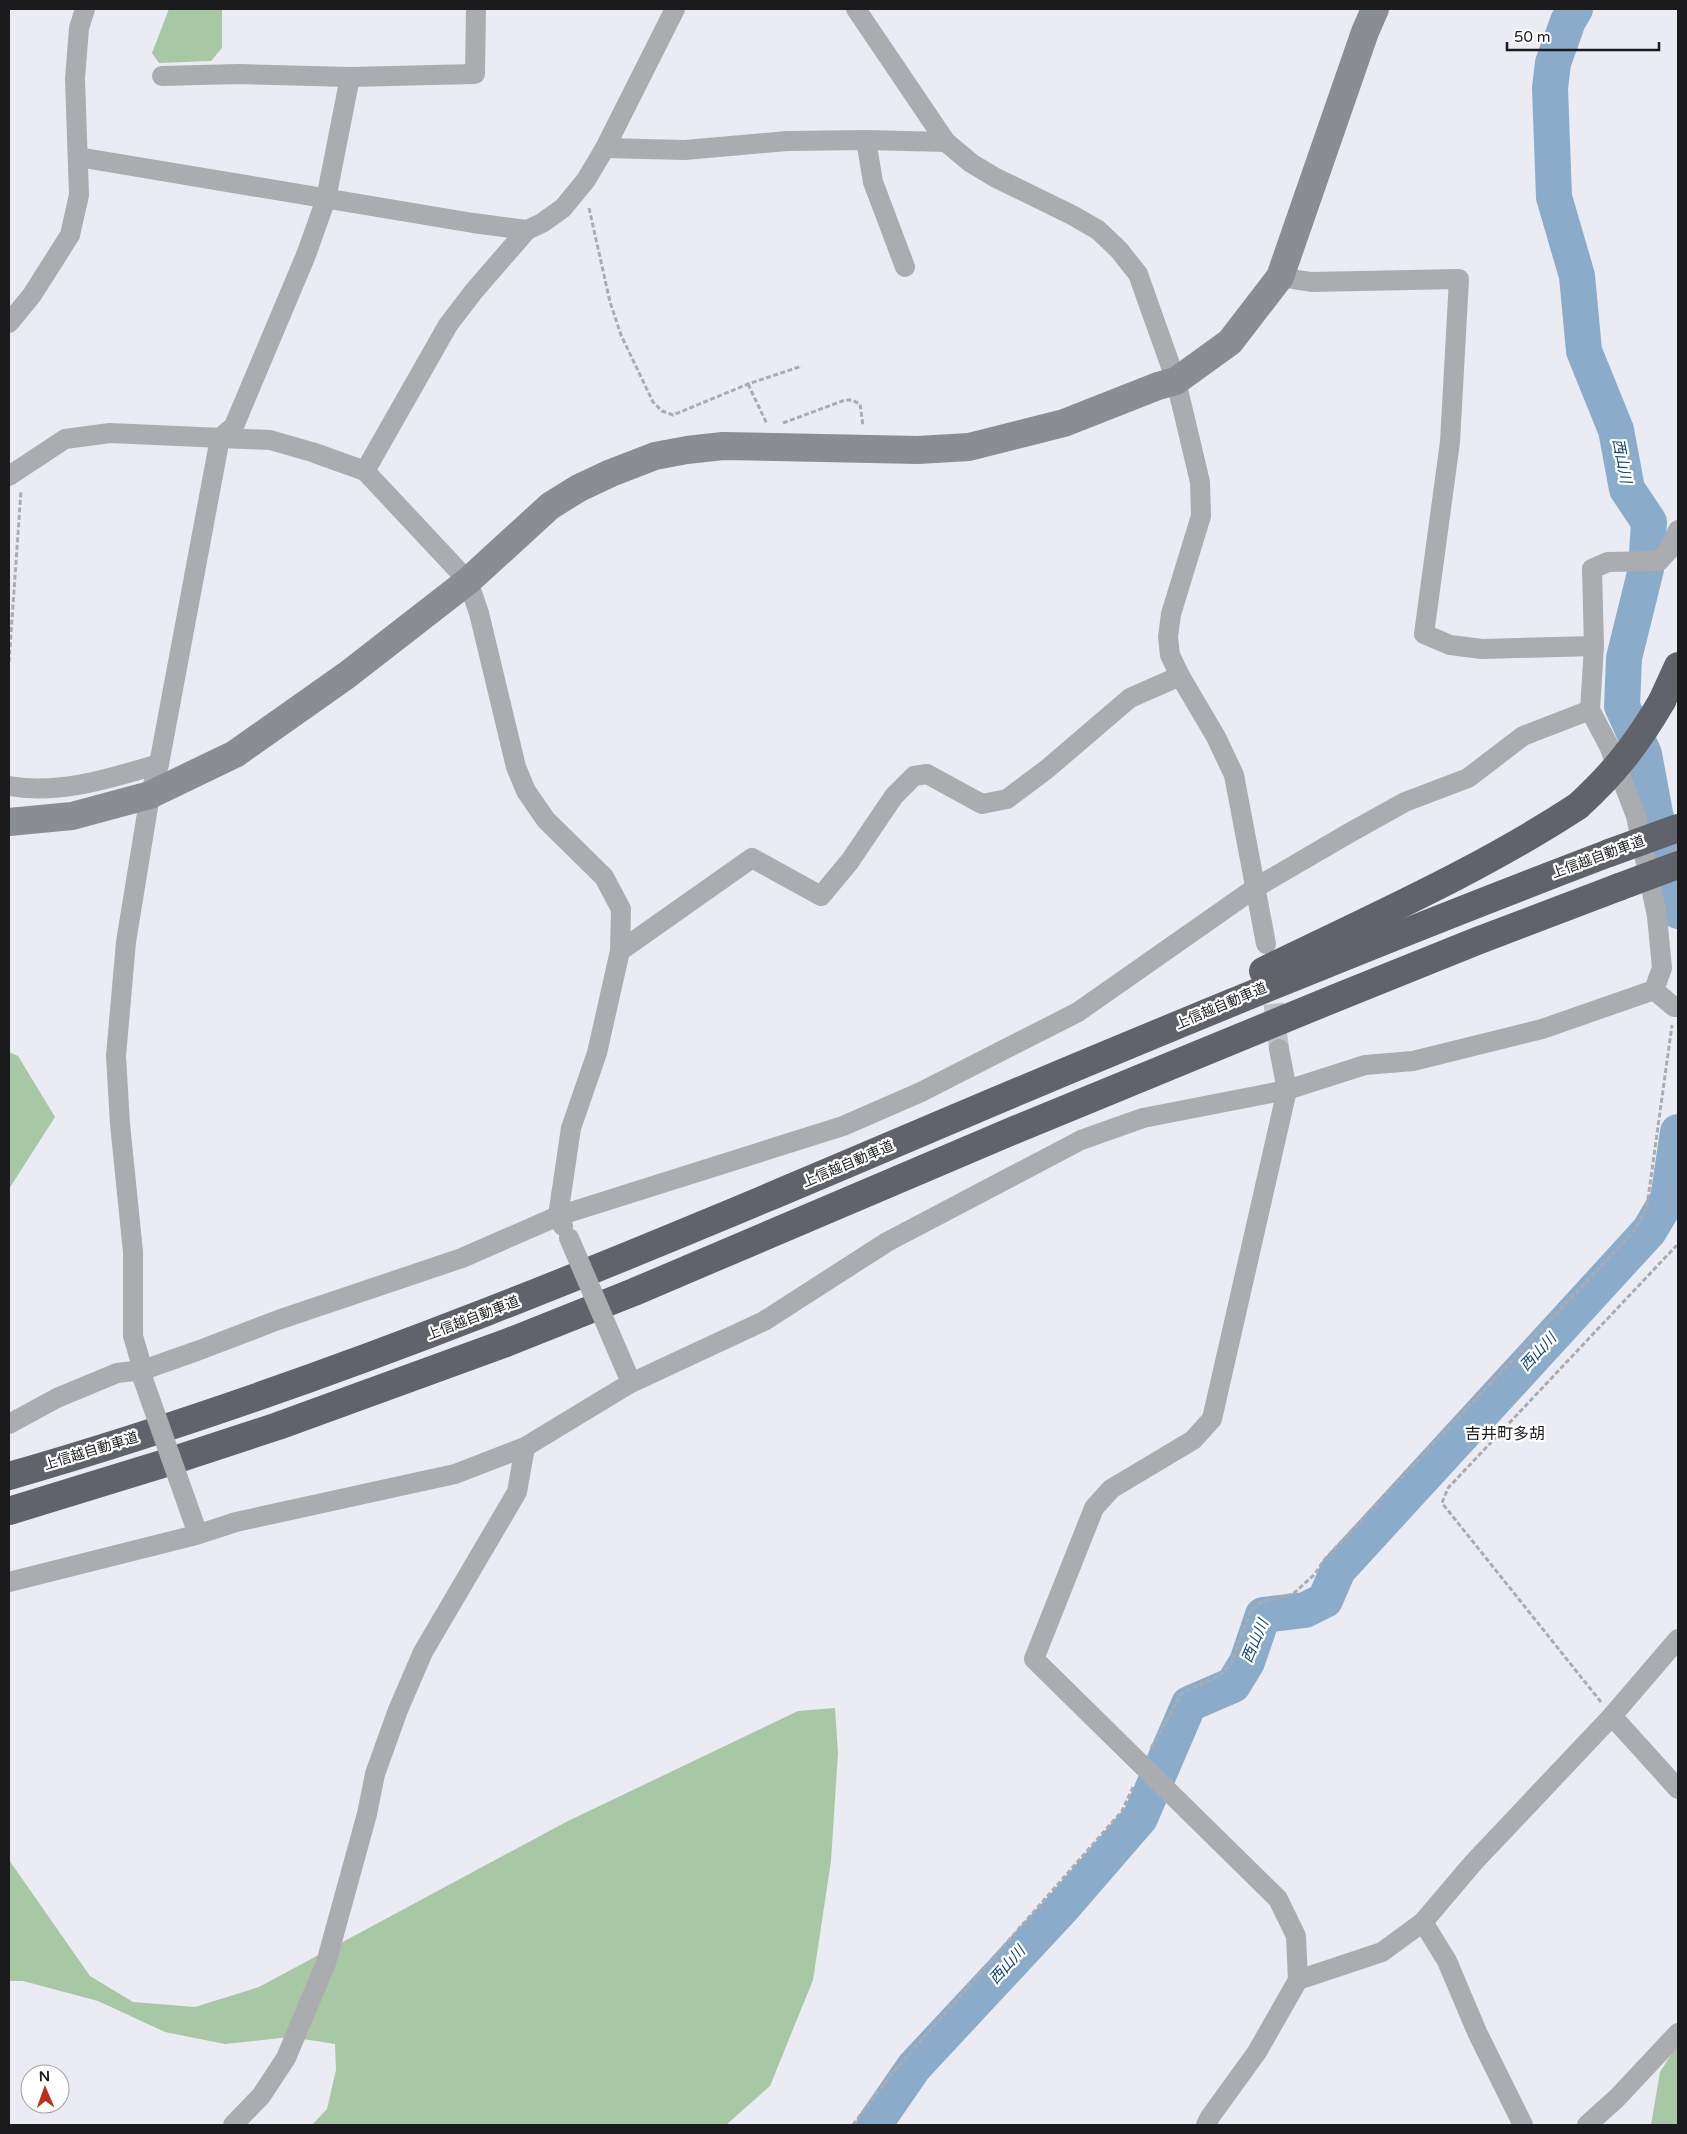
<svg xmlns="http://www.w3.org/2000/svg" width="1687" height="2134" viewBox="0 0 1687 2134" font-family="'Varela Round','Noto Sans JP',sans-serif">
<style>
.forest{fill:#a8c7a5}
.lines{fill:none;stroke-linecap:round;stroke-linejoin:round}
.river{stroke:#8aacca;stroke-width:36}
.street-tunnel{stroke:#c1c1c8;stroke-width:20;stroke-dasharray:20 10;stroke-linecap:butt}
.path{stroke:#ababb1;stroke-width:3;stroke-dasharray:5 2.5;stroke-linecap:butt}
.street{stroke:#aaacaf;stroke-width:20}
.secondary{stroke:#8a8d91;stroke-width:28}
.highway{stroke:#60636a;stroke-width:28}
.street-bridge{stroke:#aaacaf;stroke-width:20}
.highway-bridge{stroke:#60636a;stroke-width:28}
.labels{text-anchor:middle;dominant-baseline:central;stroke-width:4.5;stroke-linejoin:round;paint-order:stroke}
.street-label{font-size:14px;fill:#1b1b1e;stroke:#fff}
.water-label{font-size:15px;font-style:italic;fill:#0e456e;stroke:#fff}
.quarter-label{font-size:16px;fill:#1b1b1e;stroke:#fff}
</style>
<rect width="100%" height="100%" fill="#ebebf3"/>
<g class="forest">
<path d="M169 9H222V48L211 61 159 63 152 53Z"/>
<path d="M9 1052 18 1056 55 1117 9 1189Z"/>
<path d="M835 1708 838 1753 831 1861 813 1980 770 2086 726 2125H312L327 2109 336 2070 335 2044 290 2037 225 2044 165 2032 98 2001 23 1981H9V1860L90 1976 133 2002 195 2007 259 1987 566 1822 798 1711Z"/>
<path d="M1678 2044V2125H1651L1660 2072Z"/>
</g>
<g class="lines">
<g class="river">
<path d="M1575 9 1568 21 1553 63 1550 88 1554 197 1577 276 1584 351 1616 430 1627 489 1649 522 1646 569 1624 658 1622 706 1644 754 1655 813 1678 911"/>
<path d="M874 2125 914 2067 1063 1907 1140 1818 1189 1704 1233 1685 1247 1662 1263 1615 1305 1610 1325 1600 1338 1570 1649 1231 1668 1199 1678 1132"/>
</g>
<path class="street-tunnel" d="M1270 974 1279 1049"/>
<g class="path">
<path d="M589 208 610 302 621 335 653 402 662 411 673 415 748 384 802 366"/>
<path d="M748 384 767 424"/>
<path d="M783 423 845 400H852L860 404 863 426"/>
<path d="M9 662 21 491"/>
<path d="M1601 1702 1442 1503 1448 1488 1676 1246 1678 1248"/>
<path d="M1151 1748 1182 1693 1220 1675 1231 1664 1251 1610 1263 1601 1293 1594 1315 1574 1324 1560 1634 1231 1647 1206 1672 1025"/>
<path d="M853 2125 890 2076 1122 1811 1134 1785"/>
</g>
<g class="street">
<path d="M856 9 946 142 971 163 996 178 1072 215 1098 230 1119 250 1138 274 1176 381 1200 482 1201 516 1171 614 1168 637 1170 655 1180 676 1216 737 1234 775 1266 944"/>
<path d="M162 76 239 74 350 77 475 74 476 9"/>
<path d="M866 140 873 182 905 267"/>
<path d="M605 148 685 150 787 141 866 140 946 142"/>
<path d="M78 157 473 223 527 230 542 223 563 208 586 180 605 148 675 9"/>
<path d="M1280 277 1311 282 1459 279 1450 442 1424 634 1450 645 1482 649 1594 646"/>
<path d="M9 323 32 295 70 235 79 195 75 79 79 28 85 9"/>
<path d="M365 471 448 325 474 291 527 230"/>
<path d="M9 476 65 439 110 433 270 440 312 452 365 471 468 581 479 613 516 767 526 791 546 820 604 877 621 909 620 951 597 1053 571 1128 558 1216 563 1226"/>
<path d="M1590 710 1609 746 1636 816 1657 916 1662 968 1654 990"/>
<path d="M9 786C59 795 111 778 159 764"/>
<path d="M620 951 752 858 821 896 850 861 894 796 914 776 927 774 982 804 1007 799 1047 769 1130 698 1180 676"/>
<path d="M143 1379V1370L133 1336V1252L120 1124 116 1056 126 942 150 795 159 764 220 438 234 426 306 255 326 199 350 77"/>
<path d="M9 1424 57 1398 117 1373 143 1370 197 1351 278 1320 462 1258 558 1216 843 1126 921 1092 1078 1012 1255 888 1351 832 1405 802 1468 778 1523 736 1590 710 1594 646 1592 569 1608 562 1659 561 1669 550 1678 530"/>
<path d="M9 1582 196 1535 236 1522 455 1474 525 1447 629 1384 764 1321 887 1242 1081 1140 1143 1118 1287 1090 1365 1065 1413 1061 1542 1029 1654 990 1674 1007H1678"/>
<path d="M1612 1716 1678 1789"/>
<path d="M1423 1922 1447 1961 1477 2032 1523 2125"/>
<path d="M1298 1980 1382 1952 1423 1922 1474 1862 1612 1716 1678 1639"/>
<path d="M233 2125 261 2096 286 2058 326 1963 367 1814 375 1774 398 1710 423 1652 517 1492 525 1447"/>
<path d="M1206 2125 1210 2117 1257 2052 1298 1980 1296 1936 1278 1899 1034 1659 1094 1508 1111 1489 1193 1440 1212 1419 1287 1090 1279 1049"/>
<path d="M1587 2125 1617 2098 1678 2033"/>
</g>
<path class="secondary" d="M9 822 72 816 150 795 235 754 347 675 468 581 550 506 579 488 611 473 655 456 687 450 723 446 918 450 969 447 1064 423 1158 386 1176 381 1230 342 1280 277 1365 32 1375 9"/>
<g class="highway">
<path d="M1662 701 1678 666"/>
<path d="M1263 971C1369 919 1479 871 1578 806"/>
<path d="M9 1476C333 1383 643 1251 953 1119 1170 1027 1388 937 1609 853"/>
<path d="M9 1511 159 1465 278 1426 506 1343 634 1292 1017 1129 1338 997 1477 941 1619 887"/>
</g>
<g class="street-bridge">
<path d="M569 1238 627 1373"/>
<path d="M143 1379 194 1523"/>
</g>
<g class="highway-bridge">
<path d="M1578 806C1614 773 1637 744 1662 701"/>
<path d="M1609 853 1678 828"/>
<path d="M1619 887 1678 865"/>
</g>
</g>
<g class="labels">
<g class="street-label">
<text transform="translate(1598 857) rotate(-20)">上信越自動車道</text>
<text transform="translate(1221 1006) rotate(-23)">上信越自動車道</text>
<text transform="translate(848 1164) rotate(-23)">上信越自動車道</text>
<text transform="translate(473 1318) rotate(-21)">上信越自動車道</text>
<text transform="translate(91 1451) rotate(-17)">上信越自動車道</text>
</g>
<g class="water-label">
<text transform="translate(1622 461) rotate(79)">西山川</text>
<text transform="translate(1538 1352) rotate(-47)">西山川</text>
<text transform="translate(1255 1641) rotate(-67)">西山川</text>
<text transform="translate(1007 1965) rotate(-48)">西山川</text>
</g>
<g class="quarter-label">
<text x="1505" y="1434">吉井町多胡</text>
</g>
</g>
<rect width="1687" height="2134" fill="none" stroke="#1b1b1e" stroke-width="20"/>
<g transform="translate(45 2089) rotate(358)"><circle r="24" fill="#ffffff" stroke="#a4a4a5"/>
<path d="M0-4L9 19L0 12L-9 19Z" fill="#bc3018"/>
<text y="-8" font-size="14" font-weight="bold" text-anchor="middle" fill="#1b1b1e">N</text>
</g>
<path d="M1507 42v8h152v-8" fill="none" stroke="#1b1b1e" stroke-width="2.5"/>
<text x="1514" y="42" font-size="15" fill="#1b1b1e" stroke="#ffffff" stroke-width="4" paint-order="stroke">50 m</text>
</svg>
